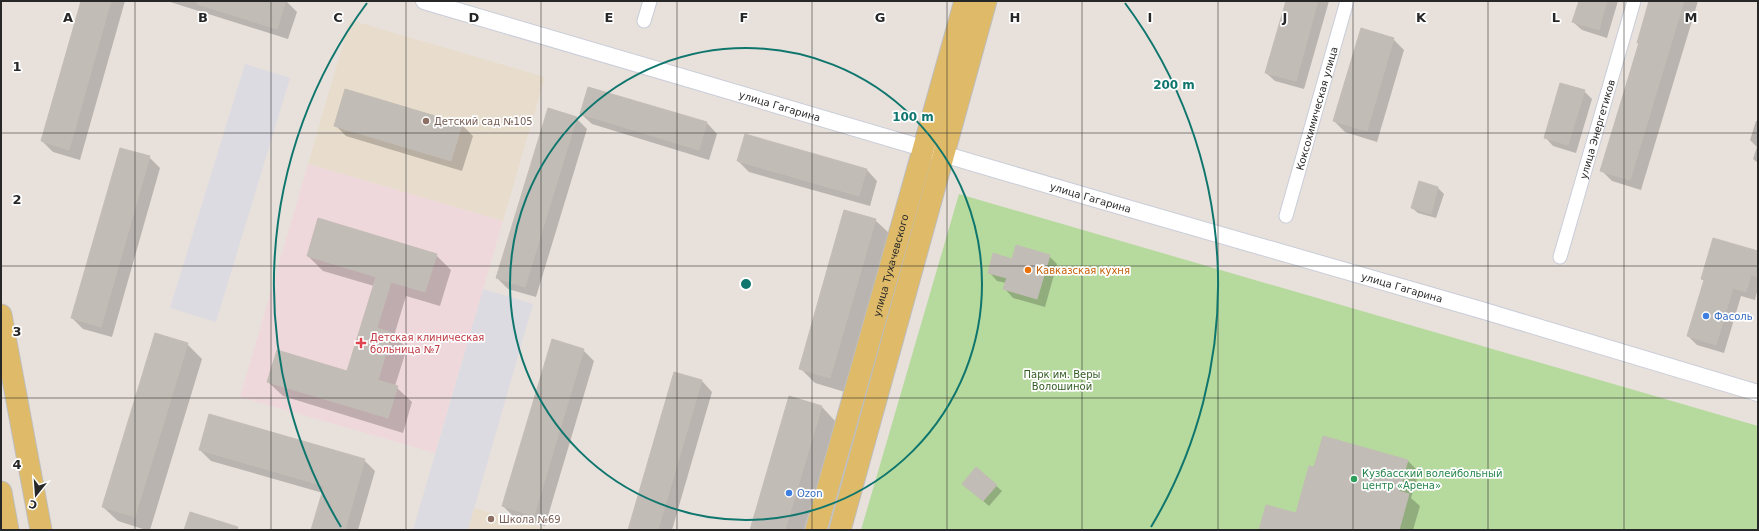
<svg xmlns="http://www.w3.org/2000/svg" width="1759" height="531" viewBox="0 0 1759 531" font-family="'DejaVu Sans',sans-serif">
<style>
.industrial{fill:#dcdbe1}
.education{fill:#e8ddcc}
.medical{fill:#efd8db}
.green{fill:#b6d99d}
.shadow{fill:#0003}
.building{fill:#c1bcb6;stroke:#c3bdb5}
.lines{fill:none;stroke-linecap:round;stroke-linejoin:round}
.minor-casing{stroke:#c9cdd8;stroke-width:15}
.tertiary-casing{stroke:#c9cdd8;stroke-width:18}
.primary-casing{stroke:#bebebe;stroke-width:23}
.minor{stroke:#fff;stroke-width:13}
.tertiary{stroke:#fff;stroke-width:16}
.primary{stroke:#dfbb69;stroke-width:21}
.grid{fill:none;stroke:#272727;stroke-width:1;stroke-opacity:0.55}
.ring{fill:none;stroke:#0f766e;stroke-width:2}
.education-dot{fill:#8d6e63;stroke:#fff;stroke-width:1.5}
.food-dot{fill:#e8710a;stroke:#fff;stroke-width:1.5}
.shop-dot{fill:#3f7fe0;stroke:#fff;stroke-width:1.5}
.health-dot{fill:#e0444e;stroke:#fff;stroke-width:1.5}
.leisure-dot{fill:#2e9e5b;stroke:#fff;stroke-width:1.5}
.labels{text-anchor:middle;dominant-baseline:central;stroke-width:3.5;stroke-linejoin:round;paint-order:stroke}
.street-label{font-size:10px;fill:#272727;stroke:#fff}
.education-label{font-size:10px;fill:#785e54;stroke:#fff;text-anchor:start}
.food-label{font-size:10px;fill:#c56008;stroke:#fff;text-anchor:start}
.shop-label{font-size:10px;fill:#366cbe;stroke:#fff;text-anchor:start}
.health-label{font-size:10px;fill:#be3a42;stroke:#fff;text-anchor:start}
.park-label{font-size:10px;fill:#315b21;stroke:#fff}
.leisure-label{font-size:10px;fill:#27864d;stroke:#fff;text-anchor:start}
.grid-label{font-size:13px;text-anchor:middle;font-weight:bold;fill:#272727;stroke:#fff;stroke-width:3.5;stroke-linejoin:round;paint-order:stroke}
.centre{fill:#0f766e;stroke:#fff;stroke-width:2}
.ring-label{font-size:12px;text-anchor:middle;font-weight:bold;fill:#0f766e;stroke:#fff;stroke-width:3.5;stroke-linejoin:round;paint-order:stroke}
</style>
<rect width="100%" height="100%" fill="#e8e1db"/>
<g class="industrial">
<path d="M245 64 290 78 216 322 170 308Z"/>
<path d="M483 289 533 304 468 530H413Z"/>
</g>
<g class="education">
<path d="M350 20 545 77 503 221 308 164Z"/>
<path d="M474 508 549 530H468Z"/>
</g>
<path class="medical" d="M308 164 503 221 435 453 240 397Z"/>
<path class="green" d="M959 194 1758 426V530H861Z"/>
<g class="shadow">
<path d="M82 1H125L80 160 53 152 42 141Z"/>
<path d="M167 1H286L297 12 288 39Z"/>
<path d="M1287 1H1329L1304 89 1275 81 1266 73Z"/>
<path d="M1580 1H1618L1607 38 1582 30 1573 22Z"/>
<path d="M1651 1H1698L1641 190 1612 181 1601 170Z"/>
<path d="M1393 39 1404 50 1377 142 1345 132 1334 121Z"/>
<path d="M345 90 462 125 473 136 462 171 346 136 335 125Z"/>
<path d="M1584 91 1592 99 1576 153 1553 146 1545 137Z"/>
<path d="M581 114 707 123 717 134 709 160 592 124Z"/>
<path d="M576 118 587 129 536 297 508 289 497 278Z"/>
<path d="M1756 121H1758V163L1753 159 1757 147 1750 140Z"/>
<path d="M149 157 160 168 112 337 83 329 72 318Z"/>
<path d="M738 161 867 170 877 181 870 206 749 172Z"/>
<path d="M1420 183 1438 188 1444 194 1436 218 1418 213 1412 208Z"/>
<path d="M875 220 890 234 845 392 815 383 800 368Z"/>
<path d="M1758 252V288L1755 300 1741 296 1724 353 1697 345 1688 336 1705 281 1702 279Z"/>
<path d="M436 255 451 270 440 306 406 296 394 336 407 348 395 386 412 402 403 433 283 396 268 382 348 372 374 286 323 271 308 256Z"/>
<path d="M1049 256 1057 264 1045 307 1013 298 1005 289 1006 283 997 281 989 272 1012 260Z"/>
<path d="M187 344 202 359 150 530H146L118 521 103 507Z"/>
<path d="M583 350 594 361 545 526 514 517 503 506Z"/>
<path d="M702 381 712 392 672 530H629Z"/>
<path d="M822 407 836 422 804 530H751Z"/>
<path d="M1323 437 1408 461 1419 472 1411 498 1420 506 1413 530H1260L1296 515 1314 468Z"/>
<path d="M200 450 364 460 375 471 358 530H312L323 493 211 461Z"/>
<path d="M976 468 1002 491 989 506 969 489Z"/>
</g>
<g class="building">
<path d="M81 1H111L69 150 41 141Z"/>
<path d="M198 1H286L277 29 197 4Z"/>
<path d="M1286 1H1318L1296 81 1265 73Z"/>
<path d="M1579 1H1607L1599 30 1572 22Z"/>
<path d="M1649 1H1684L1630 180 1600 171 1639 43H1637Z"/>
<path d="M1361 28 1394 38 1367 131 1333 121Z"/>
<path d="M1560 83 1585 90 1568 145 1544 138Z"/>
<path d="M588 87 707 122 699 150 580 114Z"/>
<path d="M345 89 462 124 451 161 334 126Z"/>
<path d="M548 108 577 117 525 287 496 278Z"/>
<path d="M745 134 867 169 859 196 737 161Z"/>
<path d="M120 148 150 156 101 327 71 318Z"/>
<path d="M1419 181 1438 187 1431 214 1411 208Z"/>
<path d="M844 210 876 219 830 378 799 369Z"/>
<path d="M318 218 437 254 425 292 391 282 377 328 392 333 378 380 398 386 388 418 267 382 277 350 347 371 376 277 307 256Z"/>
<path d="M1713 238 1758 251V277L1751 275 1746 292 1733 288 1716 345 1687 336 1704 280 1701 279Z"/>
<path d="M1016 245 1050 255 1037 299 1003 289 1007 278 988 273 993 253 1012 259Z"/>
<path d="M155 333 188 343 135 517 102 507Z"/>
<path d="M552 339 584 349 534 516 502 506Z"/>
<path d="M674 372 702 380 658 530H628Z"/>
<path d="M789 396 822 406 785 530H750Z"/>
<path d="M209 414 365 459 345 530H311L324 486 199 450Z"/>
<path d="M1323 436 1408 460 1399 491 1409 494 1399 530H1259L1266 505 1296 513 1309 466 1314 467Z"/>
<path d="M976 467 997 485 983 501 962 484Z"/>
<path d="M190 512 238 527 237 530H184Z"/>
</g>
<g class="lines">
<g class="minor-casing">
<g id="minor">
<path d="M644 21 650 1"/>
<path id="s1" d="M1286 216 1347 1"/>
<path id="s2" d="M1560 257 1634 1"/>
</g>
</g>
<g class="tertiary-casing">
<g id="tertiary">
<path id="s3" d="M424 1 1089 197 1481 310 1758 393"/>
</g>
</g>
<g class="primary-casing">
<g id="primary">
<path d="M1 315 41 530"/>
<path d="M1 492 8 530"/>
<path id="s4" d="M816 530 965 1"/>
<path d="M840 530 986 1"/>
</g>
</g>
<use href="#minor" class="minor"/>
<use href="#tertiary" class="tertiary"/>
<use href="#primary" class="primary"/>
</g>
<path class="grid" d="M135 1V530M271 1V530M406 1V530M541 1V530M677 1V530M812 1V530M947 1V530M1082 1V530M1218 1V530M1353 1V530M1488 1V530M1624 1V530M1 133H1758M1 266H1758M1 398H1758"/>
<g class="ring">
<circle cx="746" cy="284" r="236"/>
<path d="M341 527A472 472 0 0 1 367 3M1125 3A472 472 0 0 1 1151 527"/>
</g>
<g class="education-dot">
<circle cx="426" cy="121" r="4"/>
<circle cx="491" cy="519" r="4"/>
</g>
<circle class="food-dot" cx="1028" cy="270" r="4"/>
<g class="shop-dot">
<circle cx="1706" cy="316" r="4"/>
<circle cx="789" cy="493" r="4"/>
</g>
<path class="health-dot" d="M359 337h4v4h4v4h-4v4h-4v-4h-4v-4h4z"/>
<circle class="leisure-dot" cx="1354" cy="479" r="4"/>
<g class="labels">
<g class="street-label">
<text stroke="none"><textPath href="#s3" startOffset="371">улица Гагарина</textPath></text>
<text stroke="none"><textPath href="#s1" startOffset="112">Коксохимическая улица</textPath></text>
<text stroke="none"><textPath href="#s2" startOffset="133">улица Энергетиков</textPath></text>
<text stroke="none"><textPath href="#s3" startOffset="695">улица Гагарина</textPath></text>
<text stroke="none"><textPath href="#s4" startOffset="275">улица Тухачевского</textPath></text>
<text stroke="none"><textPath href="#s3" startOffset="1019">улица Гагарина</textPath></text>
</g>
<g class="education-label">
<text x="434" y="121">Детский сад №105</text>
<text x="499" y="519">Школа №69</text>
</g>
<g class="food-label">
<text x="1036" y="270">Кавказская кухня</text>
</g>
<g class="shop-label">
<text x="1714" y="316">Фасоль</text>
<text x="797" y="493">Ozon</text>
</g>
<g class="health-label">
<text x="370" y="337">Детская клиническая<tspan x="370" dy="12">больница №7</tspan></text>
</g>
<g class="park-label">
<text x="1062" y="374">Парк им. Веры<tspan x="1062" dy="12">Волошиной</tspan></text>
</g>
<g class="leisure-label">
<text x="1362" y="473">Кузбасский волейбольный<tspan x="1362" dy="12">центр «Арена»</tspan></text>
</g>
</g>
<g class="grid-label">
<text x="68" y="22">A</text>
<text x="203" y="22">B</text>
<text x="338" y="22">C</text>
<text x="474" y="22">D</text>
<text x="609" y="22">E</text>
<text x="744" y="22">F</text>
<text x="880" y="22">G</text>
<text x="1015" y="22">H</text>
<text x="1150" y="22">I</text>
<text x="1285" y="22">J</text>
<text x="1421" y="22">K</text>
<text x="1556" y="22">L</text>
<text x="1691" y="22">M</text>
<text x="17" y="71">1</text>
<text x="17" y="204">2</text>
<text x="17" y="336">3</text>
<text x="17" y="469">4</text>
</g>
<circle cx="746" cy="284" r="6" class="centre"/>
<g class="ring-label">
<text x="1174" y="89">200 m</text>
<text x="913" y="121">100 m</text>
</g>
<rect width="1759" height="531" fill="none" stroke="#272727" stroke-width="4"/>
<g transform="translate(36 495) rotate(197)" stroke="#ffffff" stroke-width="3" paint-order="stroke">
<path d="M0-3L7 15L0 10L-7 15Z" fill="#272727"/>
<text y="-6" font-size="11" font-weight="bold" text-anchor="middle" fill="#272727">С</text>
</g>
</svg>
